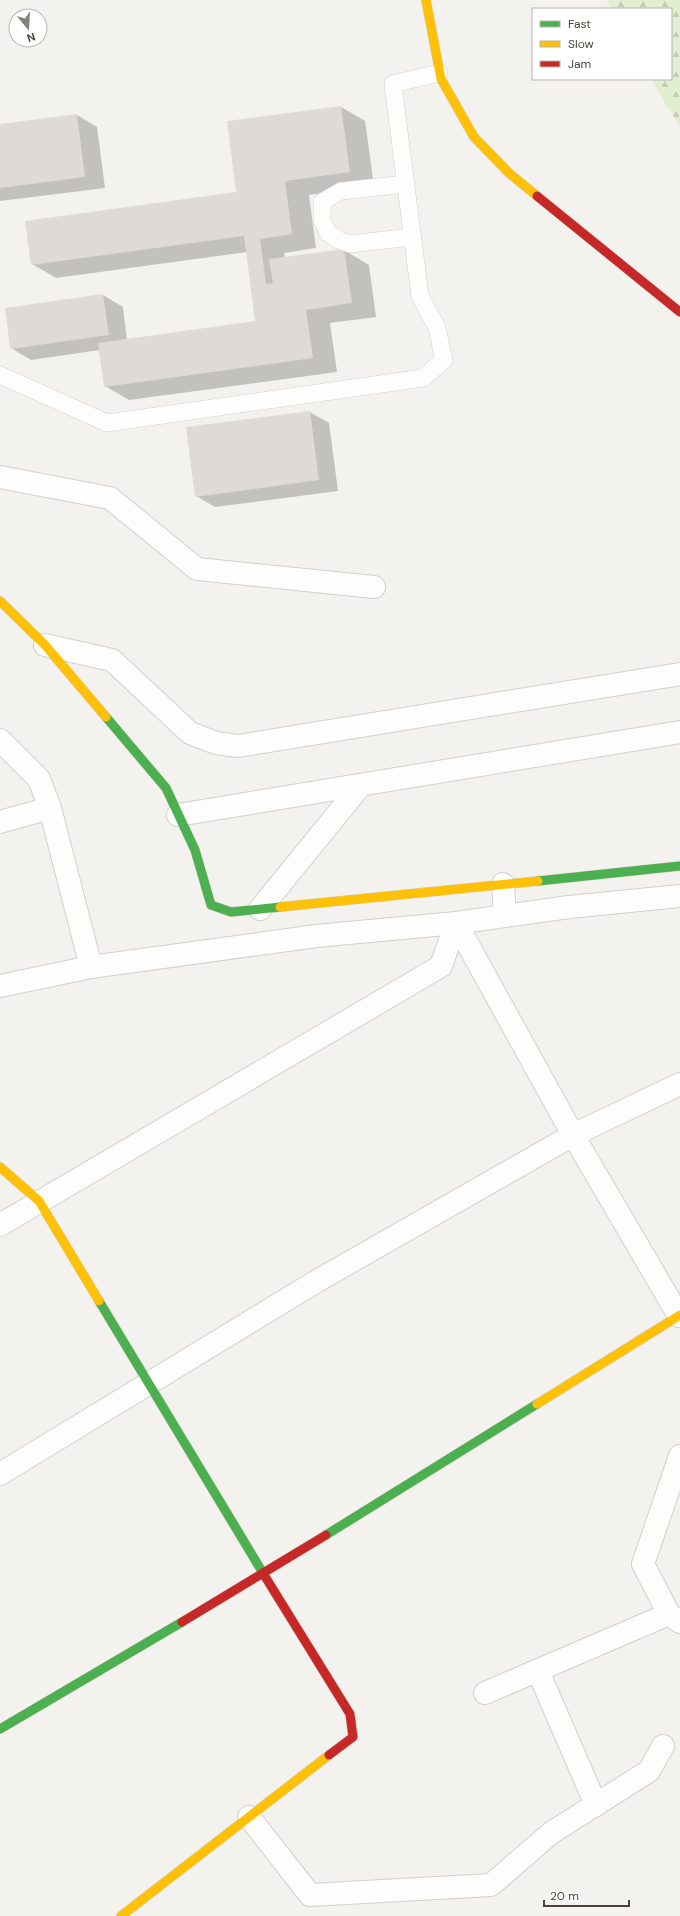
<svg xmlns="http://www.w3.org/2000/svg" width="680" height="1916" viewBox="0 0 680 1916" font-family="'DM Sans',sans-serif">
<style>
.forest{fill:url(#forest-firs)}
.shadow{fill:#0003}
.building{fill:#dedbd6}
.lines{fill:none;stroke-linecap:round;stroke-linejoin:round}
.lane-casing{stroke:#d2d0cb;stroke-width:18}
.street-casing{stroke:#d2d0cb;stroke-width:24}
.fast-casing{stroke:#d3cfc5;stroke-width:10}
.slow-casing{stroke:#d3cfc5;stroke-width:10}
.jam-casing{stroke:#d3cfc5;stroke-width:10}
.lane{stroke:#fdfdfc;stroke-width:17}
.street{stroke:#fdfdfc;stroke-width:22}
.fast{stroke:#4caf50;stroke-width:9}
.slow{stroke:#ffc107;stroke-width:9}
.jam{stroke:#c62828;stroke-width:9}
</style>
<defs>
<pattern id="forest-firs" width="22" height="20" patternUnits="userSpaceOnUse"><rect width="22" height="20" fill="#e1eecf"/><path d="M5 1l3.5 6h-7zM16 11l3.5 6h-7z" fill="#c3cdb2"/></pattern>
</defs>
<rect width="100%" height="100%" fill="#f4f2ee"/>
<path class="forest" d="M607 0H680V127L651 79H671V9H612Z"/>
<g class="shadow">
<path d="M341 107 365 121 374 186 309 195 316 248 284 253 285 258 344 250 369 265 376 317 330 323 337 372 129 400 105 386 100 350 31 360 11 348 103 295 123 307 127 340 256 322 247 252 56 278 32 264 237 193Z"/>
<path d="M77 115 97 127 105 188 0 201V125Z"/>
<path d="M310 412 329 423 338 491 215 507 196 496Z"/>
</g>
<g class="building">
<path d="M341 106 350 172 285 181 292 234 260 239 266 284 273 283 269 259 344 249 352 303 306 310 313 358 104 387 98 343 255 321 244 236 31 265 25 221 236 192 227 121Z"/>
<path d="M77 114 85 177 0 188V124Z"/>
<path d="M103 294 109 335 10 349 5 308Z"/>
<path d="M310 411 319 480 195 497 186 427Z"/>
</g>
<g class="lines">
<g class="lane-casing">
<g id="lane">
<path d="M406 184 341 191 322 202V220L328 233 339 240 350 244 412 237"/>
<path d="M0 375 107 423 423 378 444 360 437 328 420 296 393 84 439 73"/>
</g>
</g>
<g class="street-casing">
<g id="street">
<path d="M0 477 110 498 197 569 374 587"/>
<path d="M45 645 112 660 190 733 216 743 238 746 680 674"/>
<path d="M0 740 39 779 50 808 91 967"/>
<path d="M178 815 680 732"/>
<path d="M0 822 50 808"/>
<path d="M503 884 505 916"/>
<path d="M260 909 361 785"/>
<path d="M456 923 573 1135 679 1316"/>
<path d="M0 986 91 967 316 936 456 923 569 907 680 896"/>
<path d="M0 1225 441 966 456 923"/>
<path d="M680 1456 643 1564 669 1614 680 1622"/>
<path d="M0 1474 317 1281 573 1135 680 1084"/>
<path d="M538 1671 596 1805"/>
<path d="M485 1693 669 1614"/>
<path d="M249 1817 310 1895 491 1885 551 1833 649 1771 663 1746"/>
</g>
</g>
<g class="fast-casing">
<g id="fast">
<path d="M106 717 166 788 195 850 211 905 231 912 280 907"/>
<path d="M538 881 680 866"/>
<path d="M99 1301 266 1578"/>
<path d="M326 1535 537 1404"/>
<path d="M0 1729 182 1622"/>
</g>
</g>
<g class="slow-casing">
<g id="slow">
<path d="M426 0 441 79 474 137 509 173 537 196"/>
<path d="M0 601 45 645 106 717"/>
<path d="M280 907 538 881"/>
<path d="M0 1167 39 1201 99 1301"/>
<path d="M537 1404 680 1315"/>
<path d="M121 1916 329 1755"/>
</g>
</g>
<g class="jam-casing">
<g id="jam">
<path d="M537 196 680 312"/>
<path d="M266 1578 350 1714 353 1737 329 1755"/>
<path d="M182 1622 326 1535"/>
</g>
</g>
<use href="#lane" class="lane"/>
<use href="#street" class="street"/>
<use href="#fast" class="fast"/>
<use href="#slow" class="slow"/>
<use href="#jam" class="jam"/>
</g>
<rect x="532" y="8" width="140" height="72" fill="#ffffff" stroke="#b7b4b0"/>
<rect x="540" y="21" width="20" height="6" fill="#4caf50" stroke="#b7b4b0"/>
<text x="568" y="28" font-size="12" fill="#4b4439">Fast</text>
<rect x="540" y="41" width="20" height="6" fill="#ffc107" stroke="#b7b4b0"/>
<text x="568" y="48" font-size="12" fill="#4b4439">Slow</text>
<rect x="540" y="61" width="20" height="6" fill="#c62828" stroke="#b7b4b0"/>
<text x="568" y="68" font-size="12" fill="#4b4439">Jam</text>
<g transform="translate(28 28) rotate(162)"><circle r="19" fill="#ffffff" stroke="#b7b4b0"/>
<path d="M0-3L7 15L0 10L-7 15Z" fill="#868178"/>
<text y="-6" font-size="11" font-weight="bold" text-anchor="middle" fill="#4b4439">N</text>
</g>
<path d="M544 1900v6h85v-6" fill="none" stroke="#4b4439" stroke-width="2"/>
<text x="550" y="1900" font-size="12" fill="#4b4439" stroke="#ffffff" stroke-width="3" paint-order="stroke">20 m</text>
</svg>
